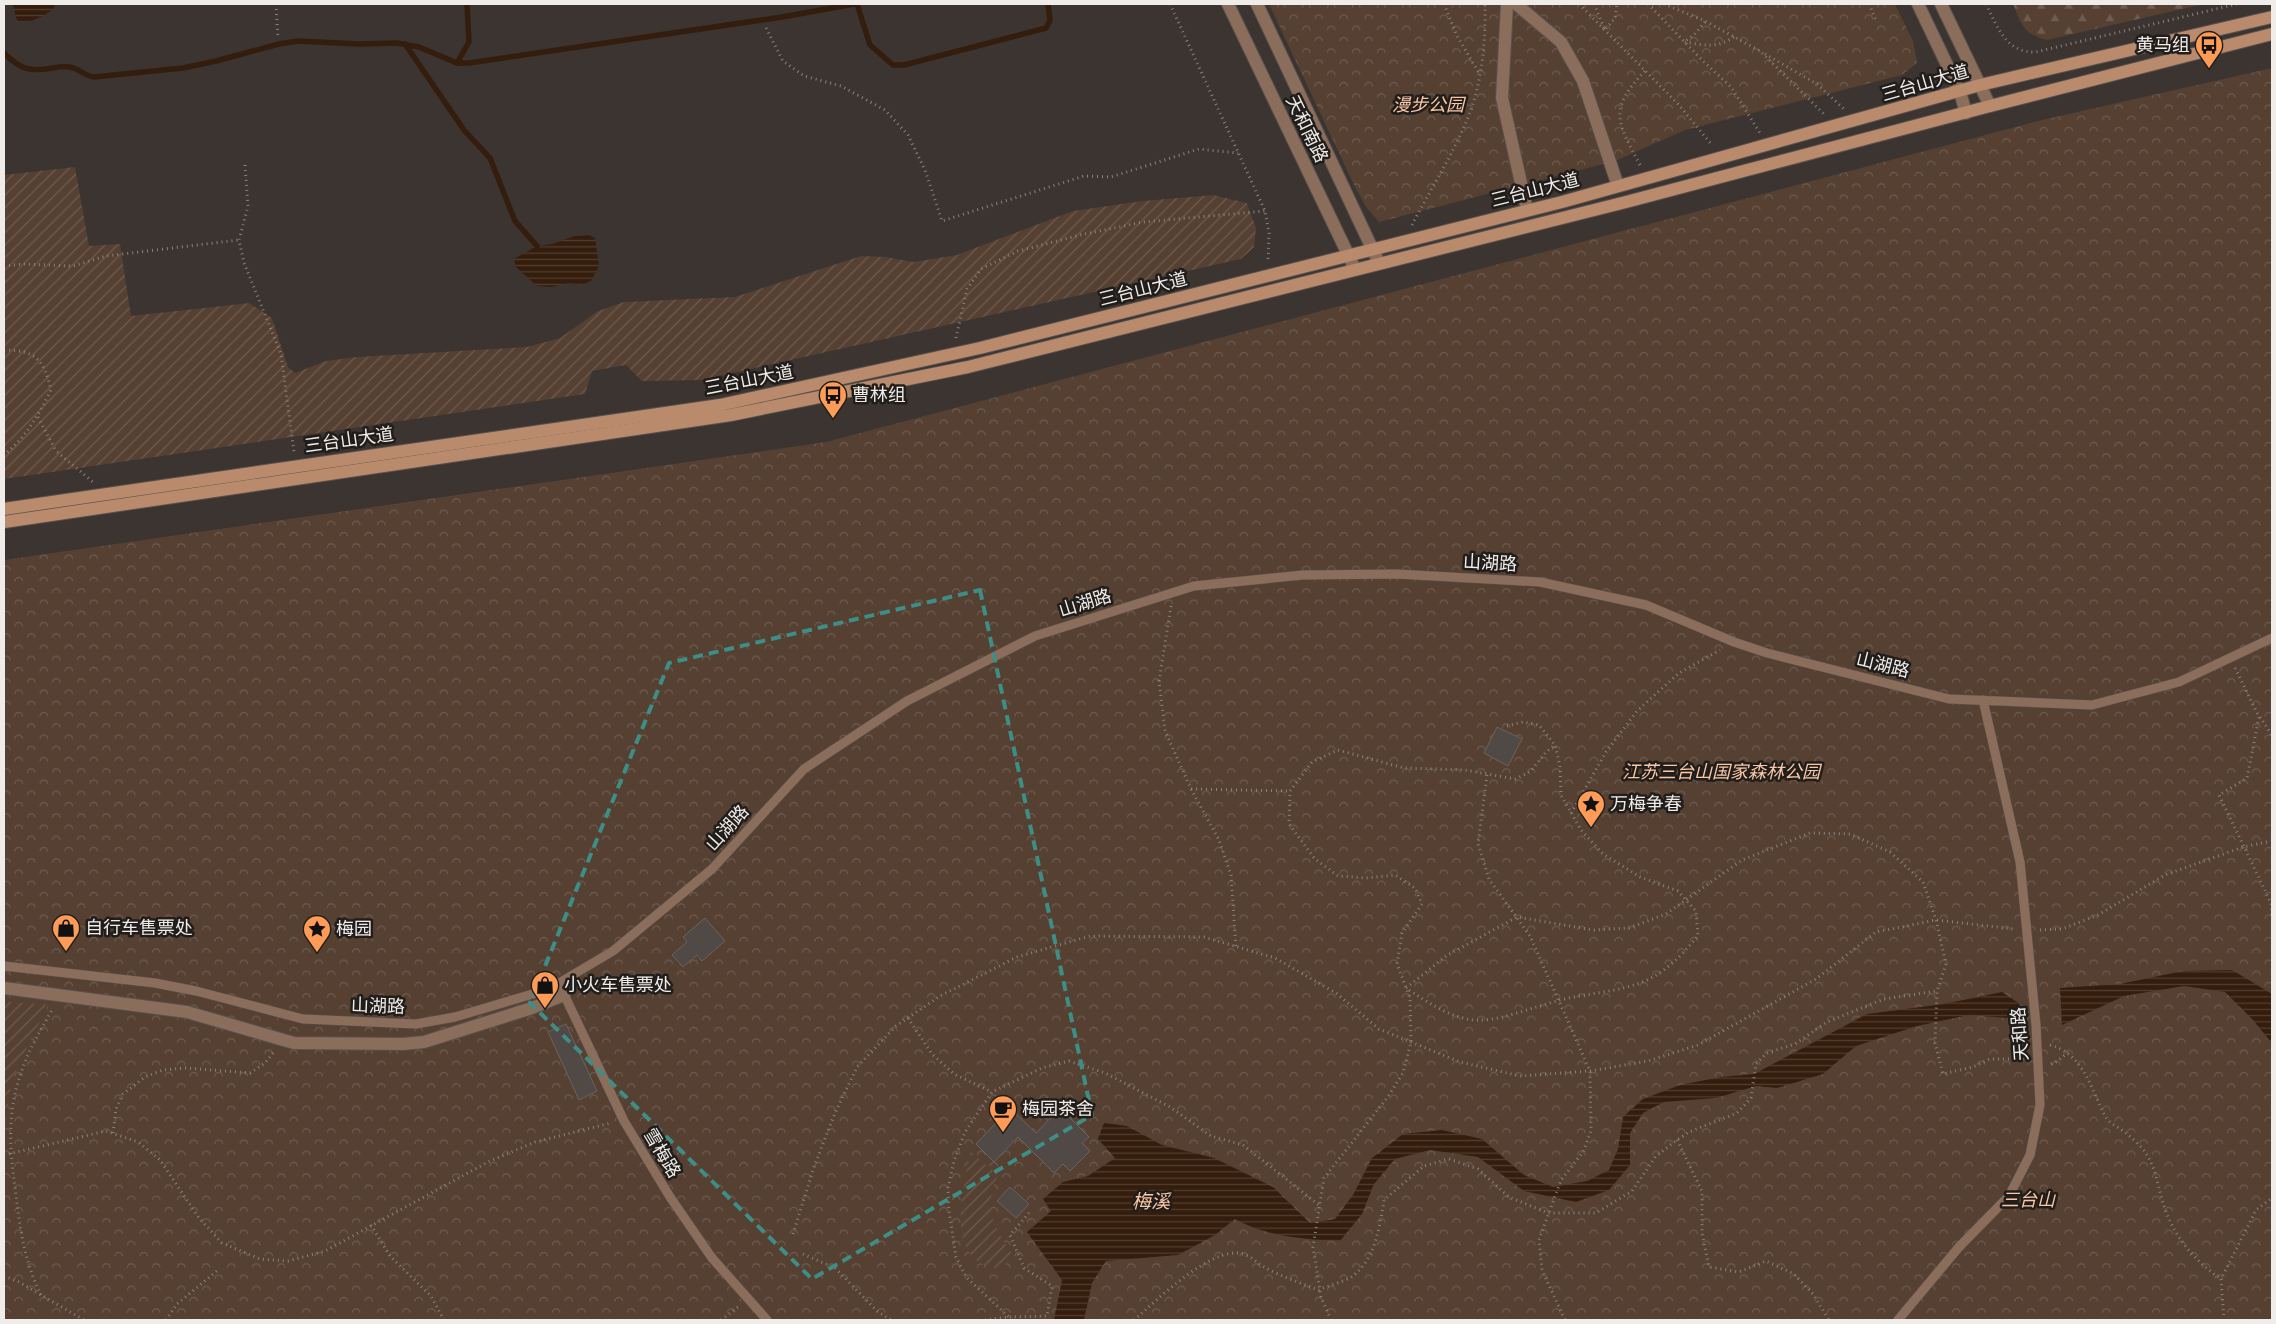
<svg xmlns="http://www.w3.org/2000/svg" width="2276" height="1324" viewBox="0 0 2276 1324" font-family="Bitter,'Noto Sans SC',serif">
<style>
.forest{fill:url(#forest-firs)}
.park{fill:url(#park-crowns)}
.garden{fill:url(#garden-furrows)}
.water{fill:url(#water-rules)}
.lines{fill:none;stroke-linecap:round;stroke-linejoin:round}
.stream{stroke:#341d0d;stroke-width:5.5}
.building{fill:#504945;stroke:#6b635e}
.service-casing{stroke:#58514e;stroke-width:10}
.pedestrian-casing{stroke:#58514e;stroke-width:14}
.tertiary-casing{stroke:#58514e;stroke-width:14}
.secondary-casing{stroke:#58514e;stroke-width:14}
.path{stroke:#88837f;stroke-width:3;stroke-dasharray:1 4;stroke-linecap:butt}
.service{stroke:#8a6d5a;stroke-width:9}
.pedestrian{stroke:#8a6d5a;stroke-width:12}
.tertiary{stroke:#8a6d5a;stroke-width:12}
.secondary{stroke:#b98b6c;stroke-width:12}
.marked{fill:none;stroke:#3c8e87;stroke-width:4;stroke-dasharray:10 6;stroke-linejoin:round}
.labels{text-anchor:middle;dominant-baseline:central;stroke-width:5;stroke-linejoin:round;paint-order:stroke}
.poi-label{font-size:18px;fill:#f0ece9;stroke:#201d1b;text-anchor:start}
.street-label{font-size:18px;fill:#f0ece9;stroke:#201d1b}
.park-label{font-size:18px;font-style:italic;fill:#fac6a4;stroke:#201d1b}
.water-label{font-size:19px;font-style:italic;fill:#fcc8a6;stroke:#201d1b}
</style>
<defs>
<pattern id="forest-firs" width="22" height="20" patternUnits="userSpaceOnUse" patternTransform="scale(1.25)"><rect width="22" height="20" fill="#554032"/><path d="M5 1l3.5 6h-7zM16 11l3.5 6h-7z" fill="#6e5c50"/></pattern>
<pattern id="park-crowns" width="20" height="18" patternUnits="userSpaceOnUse" patternTransform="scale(1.25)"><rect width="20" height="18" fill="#554032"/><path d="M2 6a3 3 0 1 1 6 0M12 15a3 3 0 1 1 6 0" fill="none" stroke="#6e5c50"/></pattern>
<pattern id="garden-furrows" width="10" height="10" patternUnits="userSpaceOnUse" patternTransform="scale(1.25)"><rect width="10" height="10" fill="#554032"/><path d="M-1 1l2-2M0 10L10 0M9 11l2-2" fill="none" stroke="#6e5c50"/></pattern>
<pattern id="water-rules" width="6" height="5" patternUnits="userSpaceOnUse" patternTransform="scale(1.25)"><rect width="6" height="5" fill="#341d0d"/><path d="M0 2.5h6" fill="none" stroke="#523e30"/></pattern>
</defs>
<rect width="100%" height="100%" fill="#3b3430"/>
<path class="forest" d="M2013 4H2204L2047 40C2023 34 2022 25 2013 4Z"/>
<g class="park">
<path d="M1269 4H1895L1913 41 1917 63 1902 75 1685 130 1615 161 1379 222 1366 207 1354 185Z"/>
<path d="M2272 68V1320H4V560L826 442 2042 120Z"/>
</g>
<g class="garden">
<path d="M75 167 89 246 120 244 131 316 249 303 272 318 288 367 295 373 326 361 357 357 527 347 560 338 598 311 624 302 735 297 861 256 886 257 913 262 957 255 1073 211 1143 201 1213 195 1247 203 1256 228 1254 247 1241 259 702 380 642 381 626 365 592 371 585 394 4 479V175Z"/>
<path d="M4 1001 48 1005 20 1061 11 1086 4 1132Z"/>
<path d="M971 1152 998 1175C983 1208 993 1227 1013 1255L1002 1269C943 1266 962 1190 971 1152Z"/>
</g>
<g class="water">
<path d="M13 4H55L54 8C45 16 32 23 19 22L16 18Z"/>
<path d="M589 235 595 238 599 266 591 281 581 285 570 283 551 287 537 286 516 267 514 259 537 246 552 244 575 236Z"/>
<path d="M2232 970 2272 994V1043L2252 1019 2225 992 2184 986 2124 996 2062 1025 2060 988 2120 984 2183 971Z"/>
<path d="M2002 992 2020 1004 2007 1018 1969 1015 1917 1026 1856 1046 1823 1074 1777 1088 1756 1086 1716 1098 1664 1102 1643 1113 1630 1133V1165L1609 1190 1576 1202 1524 1191 1478 1157 1430 1150 1395 1159 1374 1184 1362 1214 1340 1241C1304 1239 1267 1237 1235 1219L1215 1235 1178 1255 1106 1261 1092 1283 1084 1320H1054L1062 1280 1027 1232 1051 1211 1043 1199 1063 1182 1088 1176 1115 1158 1098 1139 1104 1123 1127 1126 1162 1145 1214 1158 1273 1187 1310 1223 1335 1219 1353 1195 1372 1158 1403 1134 1442 1130 1482 1139 1524 1175 1553 1187 1587 1181 1609 1170 1618 1149 1623 1117 1643 1099 1680 1085 1721 1077 1754 1074 1867 1014 1944 1004Z"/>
</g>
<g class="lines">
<g class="stream">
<path d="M857 4 870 45 893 65H904L1046 28 1050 20 1048 4"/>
<path d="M405 44 464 130 490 158 515 221 537 246"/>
<path d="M4 53C21 70 30 72 53 68 58 67 64 66 69 67 79 68 84 76 94 77L183 68 216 61 279 44 298 41 359 44 397 43 419 47 457 63H469L782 17 854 4"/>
<path d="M457 63 469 42 467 4"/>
</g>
</g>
<g class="building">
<path d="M1497 727 1522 739 1508 766 1484 753Z"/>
<path d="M705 918 725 941 702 961 697 955 683 967 672 955 687 942 683 937Z"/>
<path d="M566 1024 597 1091 579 1100 548 1032Z"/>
<path d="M1010 1108 1036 1133 1060 1108 1089 1137 1082 1143 1090 1151 1070 1171 1063 1164 1054 1173 1018 1137 994 1162 976 1144Z"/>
<path d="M1010 1187 1029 1204 1016 1218 997 1201Z"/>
</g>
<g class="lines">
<g class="service-casing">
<g id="service">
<path d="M4 966 155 983 196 991 303 1019 416 1024 455 1017 536 993 559 983 613 951 712 869 804 769 907 701 1035 636 1194 586 1303 575 1397 574 1540 582 1646 605 1734 642 1767 653 1949 699 2092 705 2179 682 2272 638"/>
<path d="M562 990 624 1121 670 1197 712 1258 767 1320"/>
<path d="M1898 1320 1959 1247 2009 1196 2030 1155 2040 1105 2036 1025 2020 862 1983 700"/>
</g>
</g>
<g class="pedestrian-casing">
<g id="pedestrian">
<path d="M1507 4 1502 98 1527 210"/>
<path d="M1516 4 1561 42 1583 81 1618 186"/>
<path d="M4 988 187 1012 294 1043 403 1044 424 1042 532 1008 564 995"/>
</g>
</g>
<g class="tertiary-casing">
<g id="tertiary">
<path d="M1228 4 1355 269"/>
<path d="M1257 4 1379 263"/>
<path d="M1918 4 1960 92 1966 113"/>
<path d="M1941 4 1990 106"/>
</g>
</g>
<g class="secondary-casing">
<g id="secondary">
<path d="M4 509 720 405 980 348 1562 202 1980 85 2272 17"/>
<path d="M4 522 731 415 968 367 1626 202 1990 106 2272 34"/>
</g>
</g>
<g class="path">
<path d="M276 4 278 38"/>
<path d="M1170 4 1265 211 1269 233 1268 262"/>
<path d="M1444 4 1457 36 1479 73"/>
<path d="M1579 4 1678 104 1712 145"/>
<path d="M1594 4 1605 30 1615 18 1617 4"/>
<path d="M1648 4 1703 61 1731 87 1760 133"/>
<path d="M1664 4 1705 21 1760 51 1824 114"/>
<path d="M1869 4 1876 21"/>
<path d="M1986 4C1998 28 2006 53 2036 52L2237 4"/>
<path d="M1705 22 1694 35 1684 42C1705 45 1715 49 1734 37"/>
<path d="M766 28 783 61 804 76 841 86 885 110 908 135 925 170 942 221 1084 176 1111 177 1199 149 1238 153"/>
<path d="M1765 54 1817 84 1844 109"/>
<path d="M245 165 248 206 239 240 244 263 281 354 294 452"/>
<path d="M1640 165C1617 122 1608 109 1645 71"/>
<path d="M1412 225C1430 190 1452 156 1467 120 1482 85 1486 41 1485 4"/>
<path d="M4 266 23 264 73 266 106 256 239 240"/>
<path d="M956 338 967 289 981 269 1018 251 1080 235 1143 222 1265 211"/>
<path d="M4 350C36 350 44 360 51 390 38 416 26 437 4 455"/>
<path d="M38 417 56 451 93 482"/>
<path d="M1171 606 1159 681 1165 731 1191 789 1219 840 1231 875 1236 947"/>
<path d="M2235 668 2259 717 2247 778 2219 795 2271 903 2272 918"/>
<path d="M2260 717 2272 735"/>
<path d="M1507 726 1523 722 1539 725 1555 745 1560 766 1561 795 1581 830 1603 854 1640 877 1678 891 1696 911 1698 936C1685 951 1671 967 1653 977 1624 993 1588 992 1557 1001 1532 1007 1492 1025 1467 1019 1444 1014 1426 1001 1406 988L1446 956 1517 917 1593 930 1629 928 1666 914 1742 860 1810 833 1850 834 1890 852 1923 882 1936 920 1946 964 1937 991 1935 1043 1943 1074 1973 1067 1990 1059H2026"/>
<path d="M1487 775 1478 844 1489 879 1530 936 1590 1071 1591 1131 1583 1152 1561 1180 1539 1240 1542 1270 1565 1320"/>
<path d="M1191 789 1290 791"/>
<path d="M1571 813 1606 752 1637 711 1679 673 1720 650"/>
<path d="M2040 930 2062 929 2098 915 2165 875 2243 847 2272 841"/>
<path d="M908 1018 932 1054 954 1074 992 1092"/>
<path d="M2050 1045C2083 1054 2090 1086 2104 1114 2108 1123 2115 1125 2123 1131 2128 1134 2142 1147 2145 1152 2157 1169 2158 1190 2165 1209 2175 1238 2196 1262 2221 1279"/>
<path d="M2051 1064 2058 1061 2068 1052"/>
<path d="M113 1133 116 1109 123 1094 145 1077 163 1070 186 1068 250 1073 265 1063 274 1052"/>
<path d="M1677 1140 1702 1191V1233L1709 1267 1739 1272 1766 1261 1794 1274 1813 1294 1829 1320"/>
<path d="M4 1155 106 1131 138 1142 160 1160 199 1218 222 1243 260 1259 288 1261 325 1251 488 1162 535 1142 611 1123"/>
<path d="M371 1225 390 1256 431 1296 444 1320"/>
<path d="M793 1234 814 1167 835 1113 857 1067 896 1026 940 996 1017 957 1090 936 1204 937 1275 958 1336 993 1379 1029 1460 1062 1520 1076 1590 1071 1648 1061 1698 1045 1816 979 1876 932 1936 920 2014 929"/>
<path d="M803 1254 835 1268 877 1311 891 1320"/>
<path d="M4 1276 19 1282 84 1320"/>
<path d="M41 1295C25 1263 20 1230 16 1195 10 1151 6 1113 22 1070 29 1049 42 1028 53 1008"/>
<path d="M166 1320 177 1304 218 1270"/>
<path d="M721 1320 738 1307"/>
<path d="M985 1320 1008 1317 1047 1316 1052 1286 1024 1268 1010 1235 1029 1213"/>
<path d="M1012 1320 966 1277 956 1257 949 1211 948 1188 954 1161 965 1132 992 1092 1042 1068 1069 1061 1105 1073 1170 1107 1211 1136 1243 1145 1319 1205"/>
<path d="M1134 1320C1156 1301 1212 1245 1243 1254 1251 1256 1258 1264 1266 1268 1282 1277 1301 1283 1319 1290 1329 1285 1344 1282 1353 1276 1375 1259 1380 1226 1384 1200L1424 1166 1449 1159 1478 1169 1509 1197 1548 1213H1596L1632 1191 1656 1156 1677 1140 1689 1132 1737 1113 1751 1098 1756 1064 1767 1053 1795 1044 1827 1022 1884 999 1937 991"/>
<path d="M1331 1320 1321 1297 1313 1247 1324 1178 1387 1098 1403 1073 1411 1042 1410 998 1397 964 1402 933 1422 904 1415 888 1395 875 1366 878 1338 876 1314 858 1289 824 1290 791 1312 762 1338 750 1404 768 1465 770 1515 779 1530 772 1546 752 1555 745"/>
<path d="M2224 1320 2221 1279 2256 1210 2272 1198"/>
</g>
<use href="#service" class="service"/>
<use href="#pedestrian" class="pedestrian"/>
<use href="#tertiary" class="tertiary"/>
<use href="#secondary" class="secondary"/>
</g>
<path class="marked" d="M980 590 1092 1115 812 1279 530 1003 669 663Z"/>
<defs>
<g id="bus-pin" transform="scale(1.4375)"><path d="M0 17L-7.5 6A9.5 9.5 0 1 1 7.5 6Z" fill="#fe9c57" stroke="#201d1b"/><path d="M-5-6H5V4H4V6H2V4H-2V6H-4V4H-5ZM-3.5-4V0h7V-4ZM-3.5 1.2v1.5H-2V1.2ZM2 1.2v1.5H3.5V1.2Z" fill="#111"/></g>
<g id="sight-pin" transform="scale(1.4375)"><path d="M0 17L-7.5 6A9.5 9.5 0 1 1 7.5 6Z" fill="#fe9c57" stroke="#201d1b"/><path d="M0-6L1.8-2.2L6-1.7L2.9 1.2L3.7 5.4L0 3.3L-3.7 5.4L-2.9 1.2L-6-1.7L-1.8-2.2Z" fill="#111"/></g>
<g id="shop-pin" transform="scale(1.4375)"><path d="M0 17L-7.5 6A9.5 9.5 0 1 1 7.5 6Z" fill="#fe9c57" stroke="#201d1b"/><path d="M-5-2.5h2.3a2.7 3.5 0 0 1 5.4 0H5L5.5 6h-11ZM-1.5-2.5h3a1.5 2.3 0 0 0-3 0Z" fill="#111"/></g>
<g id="cafe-pin" transform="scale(1.4375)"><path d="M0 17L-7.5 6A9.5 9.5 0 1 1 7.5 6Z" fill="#fe9c57" stroke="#201d1b"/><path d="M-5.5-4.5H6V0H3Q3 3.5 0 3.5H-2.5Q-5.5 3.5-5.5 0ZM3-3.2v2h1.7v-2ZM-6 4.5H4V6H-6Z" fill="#111"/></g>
</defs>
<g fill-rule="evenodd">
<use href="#bus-pin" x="2209" y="45"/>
<use href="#bus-pin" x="833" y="395"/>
<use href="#sight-pin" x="1591" y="804"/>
<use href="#shop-pin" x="66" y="928"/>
<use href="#sight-pin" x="317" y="929"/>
<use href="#shop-pin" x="545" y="985"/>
<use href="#cafe-pin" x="1003" y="1109"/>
</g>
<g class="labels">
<g class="poi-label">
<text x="2190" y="45" text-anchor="end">黄马组</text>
<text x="852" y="395">曹林组</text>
<text x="1610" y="804">万梅争春</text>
<text x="85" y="928">自行车售票处</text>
<text x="336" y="929">梅园</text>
<text x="564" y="985">小火车售票处</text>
<text x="1022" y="1109">梅园茶舍</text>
</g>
<g class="street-label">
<text transform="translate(1925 83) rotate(-16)">三台山大道</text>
<text transform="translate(1307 129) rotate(64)">天和南路</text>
<text transform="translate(1535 190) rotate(-14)">三台山大道</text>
<text transform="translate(1143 289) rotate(-14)">三台山大道</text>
<text transform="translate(749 380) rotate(-11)">三台山大道</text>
<text transform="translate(349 440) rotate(-8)">三台山大道</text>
<text transform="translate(1490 563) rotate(3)">山湖路</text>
<text transform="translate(1085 603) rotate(-17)">山湖路</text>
<text transform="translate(1883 665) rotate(14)">山湖路</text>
<text transform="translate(727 828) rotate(-48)">山湖路</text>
<text transform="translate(378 1006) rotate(2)">山湖路</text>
<text transform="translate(2020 1034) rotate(-94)">天和路</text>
<text transform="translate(662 1153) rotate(59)">雪梅路</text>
</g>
<g class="park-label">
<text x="1428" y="105">漫步公园</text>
<text x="1721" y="772">江苏三台山国家森林公园</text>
<text x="2028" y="1200">三台山</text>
</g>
<g class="water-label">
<text x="1151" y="1201">梅溪</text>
</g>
</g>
<rect width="2276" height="1324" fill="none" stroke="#f0ece9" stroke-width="10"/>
</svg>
